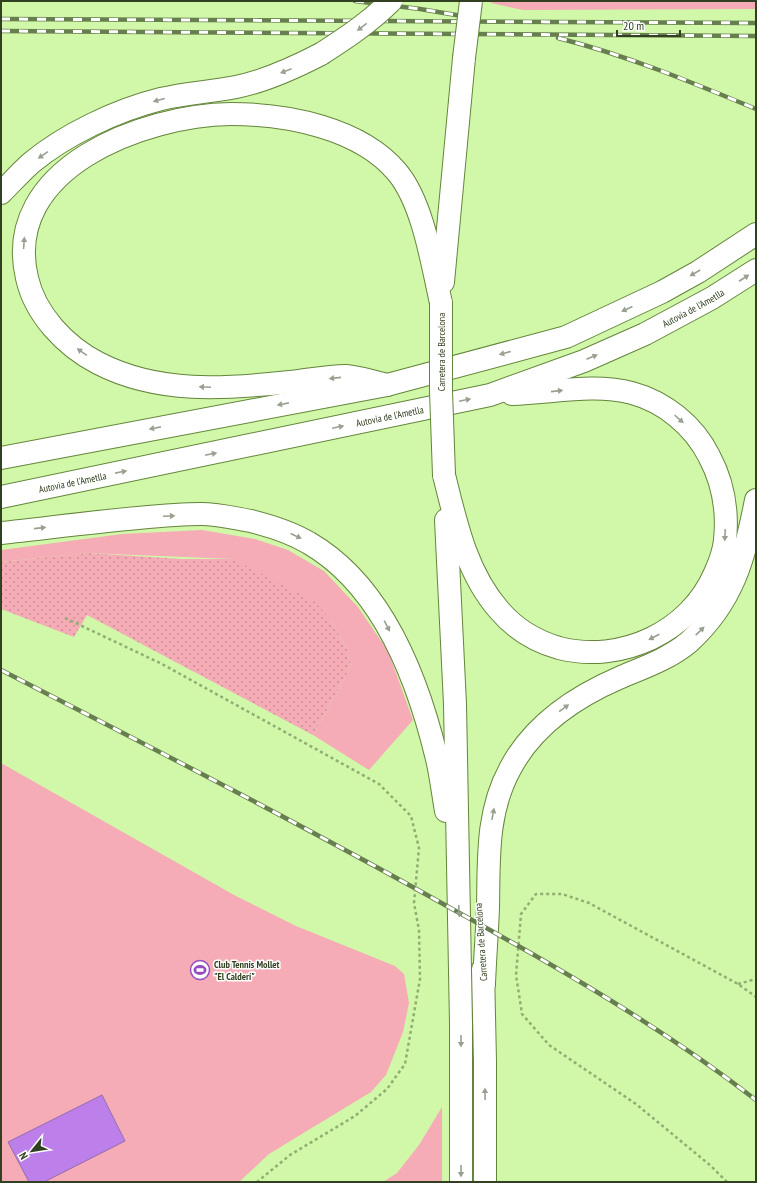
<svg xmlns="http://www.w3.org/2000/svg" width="757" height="1183" viewBox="0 0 757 1183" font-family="'PT Sans Narrow',sans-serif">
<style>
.grass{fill:#f5acb6}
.garden{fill:url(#garden-dots)}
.water{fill:#bd7fea;stroke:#936cad}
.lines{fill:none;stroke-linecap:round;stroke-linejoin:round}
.highway-casing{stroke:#63853b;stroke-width:24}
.path{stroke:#90ad72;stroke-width:2.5;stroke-dasharray:3 3;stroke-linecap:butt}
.highway{stroke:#fff;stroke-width:22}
.rail-casing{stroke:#677e4e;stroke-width:4.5}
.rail{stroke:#fff;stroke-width:3;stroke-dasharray:9;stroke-linecap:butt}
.highway-bridge-casing{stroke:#63853b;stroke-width:24;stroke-linecap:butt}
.highway-bridge{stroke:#fff;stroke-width:22}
.oneway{fill:#98a090}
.labels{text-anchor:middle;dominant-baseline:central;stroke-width:3;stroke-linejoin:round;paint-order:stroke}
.street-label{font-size:10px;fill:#314020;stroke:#fff}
.poi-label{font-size:10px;font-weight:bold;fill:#314020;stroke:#fff;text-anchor:start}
</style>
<defs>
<pattern id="garden-dots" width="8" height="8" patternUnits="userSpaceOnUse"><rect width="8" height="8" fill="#f5acb6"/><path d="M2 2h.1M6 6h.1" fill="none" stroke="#c78d94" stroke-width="1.8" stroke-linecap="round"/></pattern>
</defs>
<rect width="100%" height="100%" fill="#d1f7a9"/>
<g class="grass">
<path d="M492 1H756V9L523 10 491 3Z"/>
<path d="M202 530 255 539 288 550 324 571 358 607 388 651 413 720 369 770 313 735 351 666 347 650 331 620 233 559 87 553 1 562V550L122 534Z"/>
<path d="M1 763 234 895 296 926 395 966 404 974 409 1003 403 1032 386 1075 371 1092 269 1154 239 1182H1Z"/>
<path d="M442 1107V1182H383L397 1173 419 1145Z"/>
</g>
<path class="garden" d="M87 553 182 559H233L315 602 331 620 347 650 351 666 313 735 87 615 74 637 1 609V562Z"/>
<path class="water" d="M102 1095 125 1141 44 1182H29L8 1142Z"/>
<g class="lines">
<g class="highway-casing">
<g id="highway">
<path d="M1 193C11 183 21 172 31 163 66 134 117 110 161 99 186 93 211 92 236 87 266 81 294 68 321 54"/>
<path d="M443 282 464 58"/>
<path d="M387 385C374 382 359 377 346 376 328 376 308 380 290 382 225 389 158 394 98 363 65 346 35 314 27 278 1 168 144 115 231 114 287 114 360 128 397 172 423 203 432 263 441 303"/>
<path d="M1 458 387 385 566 337 662 292 698 272 756 234"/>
<path d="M444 475C456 523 466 572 499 610 515 629 535 641 559 648 621 664 690 632 715 573 720 562 724 551 725 540 728 511 723 482 709 456 694 426 665 402 632 393 593 383 552 393 512 394"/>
<path id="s1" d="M1 497 490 395 584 361 645 334 712 298 756 270"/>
<path d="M446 520 455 704 461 1024V1182"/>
<path d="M1 533C47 528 93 522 138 518 159 516 180 514 201 514 218 514 234 518 251 521 271 526 291 532 309 543 383 586 418 679 437 759 441 776 443 794 446 811"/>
<path d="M483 969 485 1062V1182"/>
<path d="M484 984C485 958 487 933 488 908 489 860 486 813 510 769 533 725 575 697 619 678 642 668 669 659 689 642 733 602 745 557 756 500"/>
</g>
</g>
<g class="path">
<path d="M65 618 162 664 379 784 411 816 419 848 414 903 419 930 420 979 405 1064 387 1089 355 1116 290 1155 257 1182"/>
<path d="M738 984 756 979"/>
<path d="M727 1182 711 1166 636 1104 549 1045 522 1014 516 975 521 914 536 894H562L589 903 738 984 756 997"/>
</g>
<use href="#highway" class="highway"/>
<g class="rail-casing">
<g id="rail">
<path d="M355 1 420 9 468 17"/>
<path d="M1 19 756 23"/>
<path d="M1 31 756 36"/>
<path d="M558 38C626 55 691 82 756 109"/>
<path d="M1 670C150 747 299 823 445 905 552 964 659 1025 756 1100"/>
</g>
</g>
<use href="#rail" class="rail"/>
<g class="highway-bridge-casing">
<g id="highway-bridge">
<path d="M321 54C346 38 370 22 391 1"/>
<path d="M464 58 471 1"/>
<path d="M441 303V391L444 475"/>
</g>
</g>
<use href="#highway-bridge" class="highway-bridge"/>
</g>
<defs><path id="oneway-solid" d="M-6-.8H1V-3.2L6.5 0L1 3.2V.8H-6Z"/></defs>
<g class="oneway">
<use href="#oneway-solid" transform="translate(362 27) rotate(142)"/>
<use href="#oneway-solid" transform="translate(286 71) rotate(159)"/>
<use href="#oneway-solid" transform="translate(159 100) rotate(165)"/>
<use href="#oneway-solid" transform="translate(43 155) rotate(145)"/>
<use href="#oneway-solid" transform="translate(24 243) rotate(-86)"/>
<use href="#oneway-solid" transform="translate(695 273) rotate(150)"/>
<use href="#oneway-solid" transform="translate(744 278) rotate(-33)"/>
<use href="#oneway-solid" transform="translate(627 309) rotate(155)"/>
<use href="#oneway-solid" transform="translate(82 352) rotate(-145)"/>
<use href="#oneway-solid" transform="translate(505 353) rotate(165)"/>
<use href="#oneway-solid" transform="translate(592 357) rotate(-23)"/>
<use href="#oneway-solid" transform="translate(335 378) rotate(174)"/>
<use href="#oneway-solid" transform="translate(205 387) rotate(-178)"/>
<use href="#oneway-solid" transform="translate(557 391) rotate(-6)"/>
<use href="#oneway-solid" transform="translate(465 400) rotate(-12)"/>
<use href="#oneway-solid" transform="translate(283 404) rotate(169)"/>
<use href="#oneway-solid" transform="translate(679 419) rotate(42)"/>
<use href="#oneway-solid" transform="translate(338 427) rotate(-12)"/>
<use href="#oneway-solid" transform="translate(155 428) rotate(169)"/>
<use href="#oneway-solid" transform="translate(211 454) rotate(-12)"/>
<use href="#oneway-solid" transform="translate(121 472) rotate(-11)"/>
<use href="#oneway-solid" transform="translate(169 516) rotate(-3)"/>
<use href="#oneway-solid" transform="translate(40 528) rotate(-6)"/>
<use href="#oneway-solid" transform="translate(725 535) rotate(92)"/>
<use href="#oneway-solid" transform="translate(296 536) rotate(25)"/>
<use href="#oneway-solid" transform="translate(387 626) rotate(62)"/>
<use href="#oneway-solid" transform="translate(700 631) rotate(-44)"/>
<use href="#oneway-solid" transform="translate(654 637) rotate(153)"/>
<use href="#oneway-solid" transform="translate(564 708) rotate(-36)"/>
<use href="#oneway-solid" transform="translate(493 814) rotate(-79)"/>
<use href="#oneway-solid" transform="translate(459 911) rotate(88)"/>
<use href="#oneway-solid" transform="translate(461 1041) rotate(90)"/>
<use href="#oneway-solid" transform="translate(485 1094) rotate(-91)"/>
<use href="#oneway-solid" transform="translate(461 1171) rotate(90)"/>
</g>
<defs>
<g id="stadium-ring" transform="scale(1)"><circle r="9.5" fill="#fff" stroke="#944ec2" stroke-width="1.5"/><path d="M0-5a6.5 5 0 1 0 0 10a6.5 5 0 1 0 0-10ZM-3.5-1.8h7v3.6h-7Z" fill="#944ec2"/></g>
</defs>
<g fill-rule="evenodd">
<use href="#stadium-ring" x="200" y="970"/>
</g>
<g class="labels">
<g class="street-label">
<text stroke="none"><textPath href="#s1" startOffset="721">Autovia de l'Ametlla</textPath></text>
<text transform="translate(441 352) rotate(-90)">Carretera de Barcelona</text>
<text stroke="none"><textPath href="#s1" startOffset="397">Autovia de l'Ametlla</textPath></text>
<text stroke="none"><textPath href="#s1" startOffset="73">Autovia de l'Ametlla</textPath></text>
<text transform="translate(481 942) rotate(-94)">Carretera de Barcelona</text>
</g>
<g class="poi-label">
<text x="214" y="964">Club Tennis Mollet<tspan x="214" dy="12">"El Calderí"</tspan></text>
</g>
</g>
<rect width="757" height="1183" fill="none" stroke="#314020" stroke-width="4"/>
<g transform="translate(32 1151) rotate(240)" stroke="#ffffff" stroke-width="3" paint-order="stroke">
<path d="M0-3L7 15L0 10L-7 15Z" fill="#314020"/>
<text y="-6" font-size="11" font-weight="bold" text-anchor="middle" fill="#314020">N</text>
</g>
<path d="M617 30v6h63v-6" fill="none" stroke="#314020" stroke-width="2"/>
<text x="623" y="30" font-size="12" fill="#314020" stroke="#ffffff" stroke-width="3" paint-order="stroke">20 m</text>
</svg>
